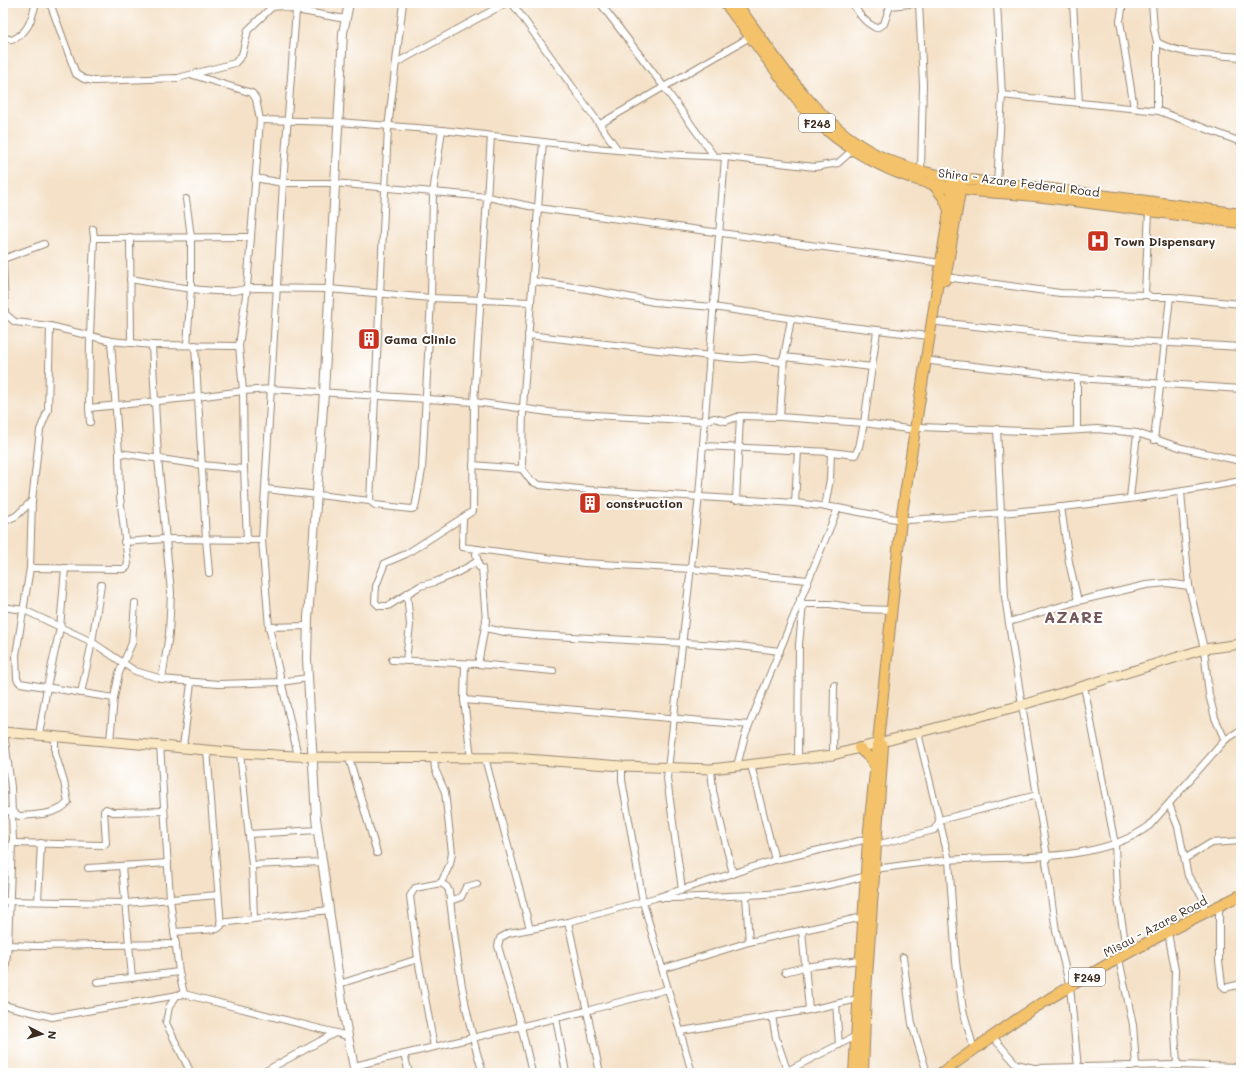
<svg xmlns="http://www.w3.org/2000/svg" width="1244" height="1076" viewBox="0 0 1244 1076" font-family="Mali,sans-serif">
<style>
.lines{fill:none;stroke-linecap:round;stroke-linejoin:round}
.minor-casing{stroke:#988672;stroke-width:8}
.tertiary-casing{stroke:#988672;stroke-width:10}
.secondary-casing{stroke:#988672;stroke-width:11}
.primary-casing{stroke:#988672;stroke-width:12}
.minor{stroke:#fff;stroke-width:6}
.tertiary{stroke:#fff;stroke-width:8}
.secondary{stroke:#fae7c3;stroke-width:9}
.primary{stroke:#f3c26a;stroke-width:10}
.labels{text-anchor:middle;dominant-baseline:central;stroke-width:4;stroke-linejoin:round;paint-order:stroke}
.shield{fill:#fff;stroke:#766a62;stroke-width:1}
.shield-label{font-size:11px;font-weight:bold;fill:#3b2a1e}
.street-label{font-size:12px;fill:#3b2a1e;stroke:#fff}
.poi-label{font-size:12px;font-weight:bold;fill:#3b2a1e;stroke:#fff;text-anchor:start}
.district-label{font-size:16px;font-weight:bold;letter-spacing:1px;fill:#735759;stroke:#fff}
</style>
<rect width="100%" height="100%" fill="#fff"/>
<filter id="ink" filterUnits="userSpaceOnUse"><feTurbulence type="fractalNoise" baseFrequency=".025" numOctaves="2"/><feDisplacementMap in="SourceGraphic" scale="8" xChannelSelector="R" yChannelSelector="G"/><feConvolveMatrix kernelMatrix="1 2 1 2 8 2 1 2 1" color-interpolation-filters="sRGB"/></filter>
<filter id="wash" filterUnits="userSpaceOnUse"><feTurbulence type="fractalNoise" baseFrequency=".012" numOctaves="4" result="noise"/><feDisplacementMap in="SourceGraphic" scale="16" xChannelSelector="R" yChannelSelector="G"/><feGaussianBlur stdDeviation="0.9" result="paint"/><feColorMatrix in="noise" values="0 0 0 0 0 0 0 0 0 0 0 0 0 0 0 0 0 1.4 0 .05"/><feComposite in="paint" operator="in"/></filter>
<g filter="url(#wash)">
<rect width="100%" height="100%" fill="#f4e1c7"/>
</g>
<g filter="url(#ink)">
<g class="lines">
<g class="minor-casing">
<g id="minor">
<path d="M50 3 76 74 84 79 94 81 178 78 235 63 242 55 248 30 272 7 281 6 296 10 283 183 262 540 269 627 298 756"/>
<path d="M305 3 296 10 345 19"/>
<path d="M512 3 618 150"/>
<path d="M600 3 664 87 714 156"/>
<path d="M852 3C859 14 864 22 876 28L884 24 890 6 919 3"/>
<path d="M919 3 923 84 921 171"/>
<path d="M997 3 1002 95 997 184"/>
<path d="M1073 3 1079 103"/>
<path d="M1123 3 1120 21 1134 108"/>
<path d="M1152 3 1154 29 1157 42C1181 56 1214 54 1241 57"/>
<path d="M3 37 12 40C29 32 31 20 36 3"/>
<path d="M1157 42V109L1159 111 1241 142"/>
<path d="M396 63 506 3"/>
<path d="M193 75 252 93 256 99 260 120 247 288 239 346 243 391 244 469 247 541"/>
<path d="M1002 95 1159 111"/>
<path d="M260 120 338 122 442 130 595 148 663 154 725 157 815 167 838 163 854 149"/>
<path d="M600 124 750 37"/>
<path d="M543 142 523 407 522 469 531 481 540 485 589 490 795 503 838 508 901 520"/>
<path d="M255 178 283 183H334L488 197 538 208 941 263"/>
<path d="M186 199 191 237V289L187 345"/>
<path d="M1149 212 1145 293 1151 297H1170L1241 304"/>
<path d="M93 229 94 238"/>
<path d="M130 237 131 343"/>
<path d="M3 259 5 312"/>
<path d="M3 259 44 244"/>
<path d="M946 277 1060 293 1146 295"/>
<path d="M130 279C156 283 226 298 247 288L329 289 431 298 531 302"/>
<path d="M533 281 587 289 654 302 713 307 834 325 929 336"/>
<path d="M3 312 15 322 50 326 111 341 152 345 239 346"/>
<path d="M938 322 1083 338 1241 347"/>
<path d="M50 326 48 410 40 430 32 501 30 568 16 655 17 679 20 683 114 698"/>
<path d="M528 335 728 358 742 359 755 358 780 362 784 357 872 367"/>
<path d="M152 345 158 458 171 592 169 634 162 679"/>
<path d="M195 345 206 539 209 573"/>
<path d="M931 361 1077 378 1241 389"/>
<path d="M1077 378V430"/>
<path d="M89 408 197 397 243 391 271 389 474 402 556 413 704 421 714 418 726 421 740 416 780 417 864 423 915 430"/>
<path d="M780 417 784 357 791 319"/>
<path d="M90 422 89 408 90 335 94 238 251 237"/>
<path d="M920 427 1050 432 1097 429 1137 433 1182 448 1241 461"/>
<path d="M997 429 1005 597 1013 650 1047 856 1046 862 1056 931 1070 987 1078 1068"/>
<path d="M1154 440 1170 297"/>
<path d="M703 446 831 452 855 455 859 447 864 423 877 331"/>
<path d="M119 453 202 465 244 469"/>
<path d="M473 465 522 469"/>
<path d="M266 489 370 501 375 505 411 509 415 508 422 470 431 298 433 193 442 130"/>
<path d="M1181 492 1189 586 1204 649 1209 695 1215 718 1225 740"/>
<path d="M1130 498 1137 433"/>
<path d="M736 500 740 416"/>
<path d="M370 501 388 128 403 3"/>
<path d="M795 503 798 450"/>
<path d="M825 507 830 479 831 452"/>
<path d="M1061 507 1069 562 1078 601"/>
<path d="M463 519 462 547 584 563 691 569 808 580"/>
<path d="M908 520C1019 513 1131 502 1241 481"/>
<path d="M3 522 16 516 32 501"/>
<path d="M124 542 165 539 262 540"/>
<path d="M478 549 476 554 479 567 482 568 486 621 478 664"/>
<path d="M478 561 455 574 435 582 420 586 388 606H379L375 602 376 586 385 563 406 554 473 511 474 402 491 136"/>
<path d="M30 568 124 569 127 567 128 563 120 497 119 453 111 341"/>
<path d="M803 604H830L862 609 891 610"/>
<path d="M3 607 24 610 92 642 135 671 162 679 218 684 281 682 308 678"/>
<path d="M1009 622 1078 601 1146 585 1167 583 1189 586"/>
<path d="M269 627 308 626"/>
<path d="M485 628 505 632 535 635 739 646 780 651"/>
<path d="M392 660 478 664 553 671"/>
<path d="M406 661 410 625 407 593"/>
<path d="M465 664 464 700 471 758"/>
<path d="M1084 686 1115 844 1117 892 1127 954"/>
<path d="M81 693 92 642 101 585"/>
<path d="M464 700 749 725"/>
<path d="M918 733 949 860 956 962 963 1010 974 1050"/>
<path d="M39 735 47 687 60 628 65 568"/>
<path d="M110 741 114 698 119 673 132 643 135 603"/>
<path d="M160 745 170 898 179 972 184 994"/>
<path d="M183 747 191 683"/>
<path d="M240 753 252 865 254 918"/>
<path d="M833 755 834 685"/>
<path d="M349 758 377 853"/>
<path d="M434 758 435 769 445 792 452 853 450 864 441 883"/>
<path d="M485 758 530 929"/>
<path d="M798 760 799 644 803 604 800 599"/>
<path d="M751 765 775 860"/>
<path d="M622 766V780L643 902 692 1073"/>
<path d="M737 766 745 735 838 508"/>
<path d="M711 769 713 791 733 874"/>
<path d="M1169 804 1178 827 1188 876 1202 896 1206 913"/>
<path d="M3 811H12L19 816C34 815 59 815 68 802L64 782 55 753V736"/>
<path d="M249 834 318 830"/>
<path d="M12 843 104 845 106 843 104 811 106 809 113 812 164 811"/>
<path d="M876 845 934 830 940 820 1037 795"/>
<path d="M1186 858 1211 843 1241 841"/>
<path d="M252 865 322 862"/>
<path d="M122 866 132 978"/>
<path d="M88 868 168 863"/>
<path d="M874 869C899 866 924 862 950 860 1013 855 1095 865 1149 826L1225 740 1241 730"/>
<path d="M682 890 667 778 699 496 725 157"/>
<path d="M746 896 749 942"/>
<path d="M663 898C734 896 796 897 865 876"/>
<path d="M3 901 126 903 218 895"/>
<path d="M38 901 41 843"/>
<path d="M450 901 461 897 466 887 477 884"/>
<path d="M1219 906V961L1222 985 1225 988 1241 984"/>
<path d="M568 922 600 1073"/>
<path d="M220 923 329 910"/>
<path d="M802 930 809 1010"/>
<path d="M174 932 217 929 221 926 207 750"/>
<path d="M1168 933 1175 970 1174 1015 1177 1065"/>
<path d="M7 945 36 946 176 944"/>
<path d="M903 957 912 1024 927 1073"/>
<path d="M1119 959 1133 1025 1136 1065"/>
<path d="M662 969 749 942 863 917"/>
<path d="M785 972 804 967 860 960"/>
<path d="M97 982 179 972"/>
<path d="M339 984 418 959"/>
<path d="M3 993 8 944 12 843 13 841 11 787 4 732"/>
<path d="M177 995 169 1007 166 1023 191 1073"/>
<path d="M836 1004 839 1045"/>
<path d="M3 1005 52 1017 184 994 348 1036"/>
<path d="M772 1016 776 1038 787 1070"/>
<path d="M556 1018 566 1073"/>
<path d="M681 1031 809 1010 858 999"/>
<path d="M993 1037 1016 1064 1034 1068 1177 1065 1241 1067"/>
<path d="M434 1047 418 959 410 896 415 888 441 883 447 887 449 891C456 953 464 1014 483 1073"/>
<path d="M404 1054 409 1073"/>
<path d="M354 1066 586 1011 668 989"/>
<path d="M262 1073 335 1033"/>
<path d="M532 1073 521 1026 498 946 500 938 509 933 568 922 655 898 775 860 868 839"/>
<path d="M783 1073 856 1036"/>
</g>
</g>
<g class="tertiary-casing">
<path id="tertiary" d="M349 3 343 33 324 393 308 618 307 659 316 818 344 1015 355 1073"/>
</g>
<g class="secondary-casing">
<path id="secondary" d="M3 732 240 753 313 757 512 758 622 766 711 769 833 755 1022 705 1204 649 1241 644"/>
</g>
<g class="primary-casing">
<g id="primary">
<path d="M725 3 805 110C844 151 896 179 952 188 982 193 1013 193 1043 197 1109 205 1175 215 1241 223"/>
<path d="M736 3C773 53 807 111 860 145 914 180 982 181 1044 188 1109 196 1175 204 1241 214"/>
<path d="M932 183 944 198 949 210"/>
<path d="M945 280 962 180"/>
<path d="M859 748 871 759 874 765"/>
<path d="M854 1073 868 839 901 520 954 179"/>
<path d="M863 1073 866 991 883 746"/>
<path d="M941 1073C970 1053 999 1031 1028 1012 1096 969 1168 930 1241 895"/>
</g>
</g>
<use href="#minor" class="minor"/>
<use href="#tertiary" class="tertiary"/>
<use href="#secondary" class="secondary"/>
<use href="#primary" class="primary"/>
</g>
</g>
<defs>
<g id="hospital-square" transform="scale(1.15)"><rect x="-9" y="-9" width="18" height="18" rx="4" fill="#c8321e" stroke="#fff"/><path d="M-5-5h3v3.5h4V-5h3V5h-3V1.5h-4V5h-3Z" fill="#fff"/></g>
<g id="building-square" transform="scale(1.15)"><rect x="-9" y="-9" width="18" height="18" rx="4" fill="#c8321e" stroke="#fff"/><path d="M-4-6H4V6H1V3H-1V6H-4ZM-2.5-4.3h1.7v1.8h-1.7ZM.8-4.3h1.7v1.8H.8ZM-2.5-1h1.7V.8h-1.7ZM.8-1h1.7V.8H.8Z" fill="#fff"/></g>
</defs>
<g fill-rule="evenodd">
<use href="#hospital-square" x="1098" y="241"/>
<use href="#building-square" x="369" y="339"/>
<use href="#building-square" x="590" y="503"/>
</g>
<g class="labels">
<g class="shield">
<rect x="799" y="114" width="36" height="18" rx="3"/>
<rect x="1069" y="968" width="36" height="18" rx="3"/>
</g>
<g class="shield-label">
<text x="817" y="123">F248</text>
<text x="1087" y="977">F249</text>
</g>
<g class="street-label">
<text transform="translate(1019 182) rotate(7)">Shira - Azare Federal Road</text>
<text transform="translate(1155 926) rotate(-28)">Misau - Azare Road</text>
</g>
<g class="poi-label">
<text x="1114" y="241">Town Dispensary</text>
<text x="384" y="339">Gama Clinic</text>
<text x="606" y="503">construction</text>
</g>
<g class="district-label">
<text x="1074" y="616">AZARE</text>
</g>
</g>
<rect width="1244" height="1076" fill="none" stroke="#fff" stroke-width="16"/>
<g transform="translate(42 1034) rotate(96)" stroke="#ffffff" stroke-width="3" paint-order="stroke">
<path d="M0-3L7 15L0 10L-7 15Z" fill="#3b2a1e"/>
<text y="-6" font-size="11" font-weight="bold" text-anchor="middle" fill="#3b2a1e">N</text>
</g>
</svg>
